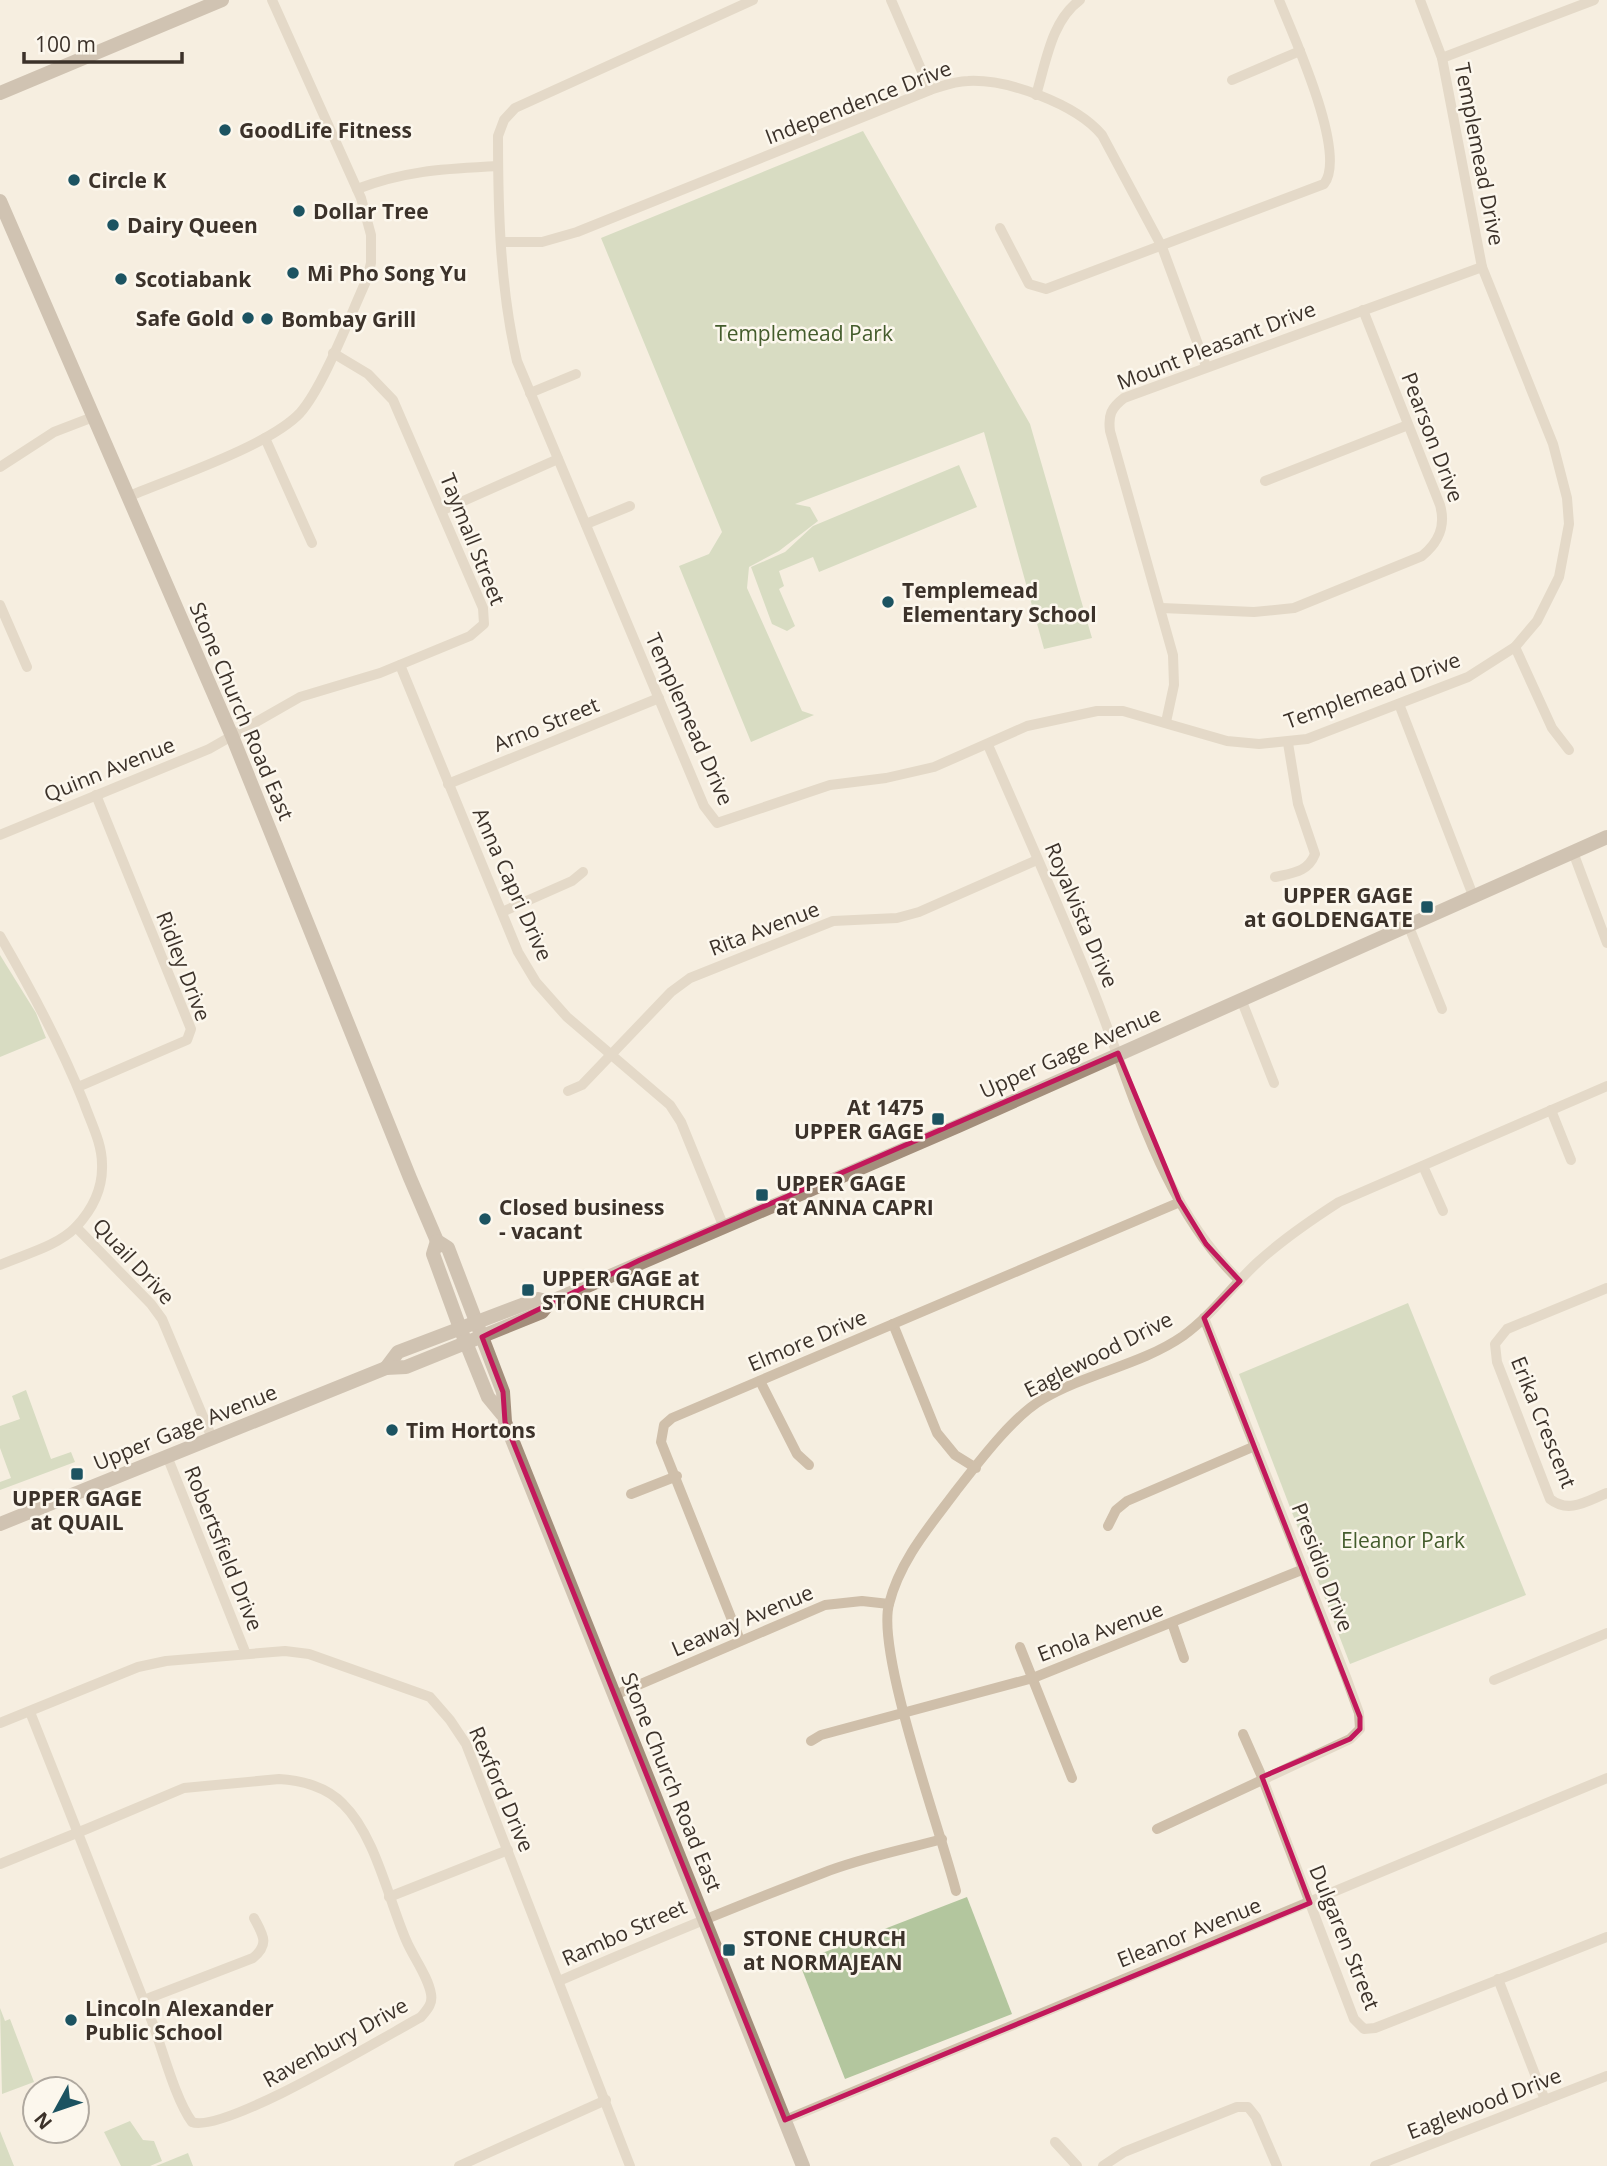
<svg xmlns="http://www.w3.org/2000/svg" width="1607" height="2166" viewBox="0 0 1607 2166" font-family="'Open Sans',sans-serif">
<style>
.green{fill:#b3c69e}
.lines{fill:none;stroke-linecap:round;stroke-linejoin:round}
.street{stroke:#cfbfaa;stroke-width:10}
.secondary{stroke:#a38e7b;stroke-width:14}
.marked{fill:none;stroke:#c2185b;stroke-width:5;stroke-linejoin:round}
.poi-dot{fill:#1c5361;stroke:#fcf7ed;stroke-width:2.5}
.labels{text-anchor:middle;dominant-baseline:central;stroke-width:5;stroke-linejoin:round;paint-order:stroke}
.street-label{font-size:21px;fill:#3c322a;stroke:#fcf7ed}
.poi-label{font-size:21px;font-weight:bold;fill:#3c322a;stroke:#fcf7ed;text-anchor:start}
.park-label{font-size:21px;fill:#445c2c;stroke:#fcf7ed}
</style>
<rect width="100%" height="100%" fill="#f5eee0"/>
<g class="green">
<path d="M863 131 1030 424 1092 638 1044 649 984 432 795 504 810 507 818 521 779 551 749 567 747 588 802 711 814 715 751 742 679 566 709 554 722 532 601 238Z"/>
<path d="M959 465 977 507 819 572 813 557 779 571 784 586 779 589 795 626 787 631 772 624 751 567 785 552 813 526Z"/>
<path d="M0 955 36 1013 46 1038 0 1057Z"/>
<path d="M1408 1303 1526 1595 1350 1664 1239 1374Z"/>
<path d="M26 1390 51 1459 71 1452 75 1462 0 1490V1482L11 1478 0 1448V1426L20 1419 12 1396Z"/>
<path d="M967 1897 1012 2014 845 2079 799 1962Z"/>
<path d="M0 2008 5 2021 10 2019 34 2082 2 2094Z"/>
<path d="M130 2121 143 2140 154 2141 162 2161 150 2166H121L104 2132Z"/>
<path d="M0 2131 14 2166H0Z"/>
<path d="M188 2153 193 2166H156Z"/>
</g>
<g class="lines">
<g class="street">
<path d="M753 0 515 108 504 120 498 136C498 211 500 288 517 361L704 806 717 823 830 785 886 778 934 767 1027 726 1097 711H1123L1227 741 1259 744 1307 739 1468 677 1515 647 1537 621 1559 577 1569 524 1567 498 1553 444 1482 267 1442 58 1420 0"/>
<path d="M891 0 930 90"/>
<path d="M1442 58 1594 0"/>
<path d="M1232 80 1300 51"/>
<path d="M1036 95C1046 63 1051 21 1080 0"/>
<path d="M357 189C407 170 445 169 498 166"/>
<path d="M1000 228 1029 284 1046 289 1324 184C1348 154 1293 35 1279 0"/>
<path d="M501 242H542L577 232 930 90C943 86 954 81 968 81 1008 79 1076 104 1102 135L1162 247 1206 366"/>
<path d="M530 393 576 374"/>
<path d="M265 438 312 543"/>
<path d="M0 467 54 432 93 417"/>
<path d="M1265 481 1408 425"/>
<path d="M127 497C172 478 269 446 300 413 324 386 351 313 367 279L371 263V235L361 198 272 0"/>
<path d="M443 510 558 459"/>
<path d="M586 524 630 506"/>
<path d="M0 605 27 667"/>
<path d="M1162 608 1254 612 1294 608 1422 556C1439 542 1446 526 1440 505L1363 310"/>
<path d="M1515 647 1552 728 1569 750"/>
<path d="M400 665 518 952 536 982 567 1017 670 1105 681 1122 723 1225"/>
<path d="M1399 704 1474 898"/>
<path d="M1166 722 1174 685 1173 655 1110 431C1108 415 1111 408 1124 398L1482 267"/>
<path d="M988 745C1022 823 1057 901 1089 980 1131 1082 1158 1202 1240 1281"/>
<path d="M448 784 659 698"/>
<path d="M0 835 209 749 300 697 380 673 470 636 484 624 483 608 393 400 368 374 333 353"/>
<path d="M1573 852 1607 943"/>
<path d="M1275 877C1293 873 1308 872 1315 854L1298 804 1288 743"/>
<path d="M502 912 572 881 583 872"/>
<path d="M1409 927 1442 1009"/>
<path d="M0 936C32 991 61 1045 84 1103 91 1123 102 1143 102 1164 103 1188 92 1210 76 1227 56 1247 25 1254 0 1265"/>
<path d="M1241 999 1274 1083"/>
<path d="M78 1087 180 1043 187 1040 191 1029 96 795"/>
<path d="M568 1091 582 1085 671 992 690 978 833 921 897 918 919 912 1037 860"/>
<path d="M1551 1110 1571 1160"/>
<path d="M1423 1166 1443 1211"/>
<path d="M76 1227 151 1304 162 1319 212 1438"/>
<path d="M1607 1288 1507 1329 1495 1344 1497 1362 1550 1499C1569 1514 1587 1501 1607 1493"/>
<path d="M893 1324 937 1433 955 1455 976 1468"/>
<path d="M760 1381 797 1454 809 1465"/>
<path d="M167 1456 246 1654"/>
<path d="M631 1494 677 1476"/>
<path d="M1108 1526 1116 1510 1127 1501 1255 1446"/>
<path d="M1172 1623 1184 1658"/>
<path d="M740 1640 661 1442 664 1425 672 1418 1180 1202"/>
<path d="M1020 1647 1072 1778"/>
<path d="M1494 1680 1607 1633"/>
<path d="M615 1695 825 1605 862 1601 889 1604"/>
<path d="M0 1723 138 1667 166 1661 285 1651 309 1654 430 1697 450 1720 466 1744 630 2166"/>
<path d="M1243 1734 1262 1777 1354 2019 1364 2029 1375 2028 1607 1937"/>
<path d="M811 1741 821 1735 1033 1678 1304 1569"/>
<path d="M1157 1829 1350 1739 1360 1729 1359 1713 1346 1677 1204 1318"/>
<path d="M0 1864C30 1852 59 1840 89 1828L184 1788 279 1779C301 1780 327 1787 343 1804 375 1835 388 1898 406 1940 413 1957 428 1976 431 1994 433 2004 427 2010 421 2017 384 2037 224 2134 192 2122 175 2099 162 2047 151 2019 110 1916 71 1814 30 1712"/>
<path d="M956 1891C941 1832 876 1654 889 1604 900 1560 930 1526 956 1491 978 1463 1013 1416 1043 1399 1087 1373 1141 1365 1183 1336 1212 1315 1232 1286 1258 1262 1283 1239 1311 1220 1339 1202L1607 1086"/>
<path d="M389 1897 508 1850"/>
<path d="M1498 1979 1545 2100"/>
<path d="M559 1981C647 1943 734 1907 823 1873 861 1858 903 1850 942 1839"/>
<path d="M144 2000 253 1958C270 1944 263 1935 254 1918"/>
<path d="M785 2120 1607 1778"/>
<path d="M1055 2142 1077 2166"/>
<path d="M459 2166 606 2100"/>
<path d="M1103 2166 1124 2152 1237 2107H1248L1256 2117 1277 2166"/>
<path d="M1375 2166 1607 2076"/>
</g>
<g class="secondary">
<path d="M0 93 222 0"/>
<path d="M0 201 232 736 410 1178 437 1241 448 1248 503 1392 505 1422 803 2166"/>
<path d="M437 1241 433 1254 460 1328 488 1397 502 1414"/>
<path d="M386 1368 398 1352 538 1299 550 1302"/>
<path d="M0 1524 386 1368 406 1367 542 1312 550 1302 958 1126 1607 837"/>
</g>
</g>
<path d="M0 0H1607V2166H0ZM1118 1053 1179 1200 1206 1244 1240 1281 1204 1318 1360 1717V1729L1350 1739 1262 1777 1310 1903 785 2120 505 1422 503 1392 482 1337 640 1260Z" fill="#f5eee0" fill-opacity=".55" fill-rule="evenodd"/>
<path class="marked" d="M1118 1053 1179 1200 1206 1244 1240 1281 1204 1318 1360 1717V1729L1350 1739 1262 1777 1310 1903 785 2120 505 1422 503 1392 482 1337 640 1260Z"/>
<g class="poi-dot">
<circle cx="225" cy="130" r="7"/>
<circle cx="74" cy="180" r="7"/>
<circle cx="299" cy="211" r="7"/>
<circle cx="113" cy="225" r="7"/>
<circle cx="293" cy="273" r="7"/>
<circle cx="121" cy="279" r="7"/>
<circle cx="248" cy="318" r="7"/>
<circle cx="267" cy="319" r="7"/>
<circle cx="888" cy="602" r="7"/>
<rect x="1420" y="900" width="14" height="14" rx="3.5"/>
<rect x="931" y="1112" width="14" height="14" rx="3.5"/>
<rect x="755" y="1188" width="14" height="14" rx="3.5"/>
<circle cx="485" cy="1219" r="7"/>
<rect x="521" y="1283" width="14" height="14" rx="3.5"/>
<circle cx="392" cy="1430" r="7"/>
<rect x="70" y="1467" width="14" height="14" rx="3.5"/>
<rect x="722" y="1943" width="14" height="14" rx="3.5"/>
<circle cx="71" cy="2020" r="7"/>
</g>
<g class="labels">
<g class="street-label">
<text transform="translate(858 102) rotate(-21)">Independence Drive</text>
<text transform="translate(1480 154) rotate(79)">Templemead Drive</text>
<text transform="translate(1216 345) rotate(-21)">Mount Pleasant Drive</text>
<text transform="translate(1433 437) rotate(69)">Pearson Drive</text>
<text transform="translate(473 539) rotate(68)">Taymall Street</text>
<text transform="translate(1372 690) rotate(-20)">Templemead Drive</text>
<text transform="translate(242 711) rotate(67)">Stone Church Road East</text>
<text transform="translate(690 719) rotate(66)">Templemead Drive</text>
<text transform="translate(546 724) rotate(-22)">Arno Street</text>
<text transform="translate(109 769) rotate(-22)">Quinn Avenue</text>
<text transform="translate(513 884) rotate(66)">Anna Capri Drive</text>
<text transform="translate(1082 915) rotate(67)">Royalvista Drive</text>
<text transform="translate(764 928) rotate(-21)">Rita Avenue</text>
<text transform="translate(184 966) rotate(69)">Ridley Drive</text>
<text transform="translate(1070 1052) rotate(-24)">Upper Gage Avenue</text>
<text transform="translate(134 1261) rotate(47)">Quail Drive</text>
<text transform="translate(807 1340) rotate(-23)">Elmore Drive</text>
<text transform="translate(1098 1354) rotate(-27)">Eaglewood Drive</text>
<text transform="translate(1544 1422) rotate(68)">Erika Crescent</text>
<text transform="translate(185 1427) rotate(-22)">Upper Gage Avenue</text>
<text transform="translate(224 1548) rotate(68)">Robertsfield Drive</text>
<text transform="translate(1323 1567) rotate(69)">Presidio Drive</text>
<text transform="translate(742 1620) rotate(-23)">Leaway Avenue</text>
<text transform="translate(1100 1631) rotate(-21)">Enola Avenue</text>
<text transform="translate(672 1782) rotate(68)">Stone Church Road East</text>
<text transform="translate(502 1789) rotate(67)">Rexford Drive</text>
<text transform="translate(624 1932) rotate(-24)">Rambo Street</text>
<text transform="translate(1189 1932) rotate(-22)">Eleanor Avenue</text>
<text transform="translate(1345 1937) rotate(68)">Dulgaren Street</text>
<text transform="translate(335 2042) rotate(-29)">Ravenbury Drive</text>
<text transform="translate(1484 2103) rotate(-21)">Eaglewood Drive</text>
</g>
<g class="poi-label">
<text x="239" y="130">GoodLife Fitness</text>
<text x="88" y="180">Circle K</text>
<text x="313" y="211">Dollar Tree</text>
<text x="127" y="225">Dairy Queen</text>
<text x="307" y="273">Mi Pho Song Yu</text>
<text x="135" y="279">Scotiabank</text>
<text x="234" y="318" text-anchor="end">Safe Gold</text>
<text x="281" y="319">Bombay Grill</text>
<text x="902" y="590">Templemead<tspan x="902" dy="24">Elementary School</tspan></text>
<text x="1413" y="895" text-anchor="end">UPPER GAGE<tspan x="1413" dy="24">at GOLDENGATE</tspan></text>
<text x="924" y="1107" text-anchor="end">At 1475<tspan x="924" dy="24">UPPER GAGE</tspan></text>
<text x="776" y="1183">UPPER GAGE<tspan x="776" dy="24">at ANNA CAPRI</tspan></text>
<text x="499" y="1207">Closed business<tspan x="499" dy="24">- vacant</tspan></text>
<text x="542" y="1278">UPPER GAGE at<tspan x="542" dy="24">STONE CHURCH</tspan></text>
<text x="406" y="1430">Tim Hortons</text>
<text x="77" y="1498" text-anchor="middle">UPPER GAGE<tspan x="77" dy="24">at QUAIL</tspan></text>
<text x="743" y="1938">STONE CHURCH<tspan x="743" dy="24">at NORMAJEAN</tspan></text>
<text x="85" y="2008">Lincoln Alexander<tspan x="85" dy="24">Public School</tspan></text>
</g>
<g class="park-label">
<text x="804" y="333">Templemead Park</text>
<text x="1403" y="1540">Eleanor Park</text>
</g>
</g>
<g transform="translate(56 2110) rotate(230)"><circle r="33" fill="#fcf7ed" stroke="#afa89f" stroke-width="2"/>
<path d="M0-5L12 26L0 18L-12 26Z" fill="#1c5361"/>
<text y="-10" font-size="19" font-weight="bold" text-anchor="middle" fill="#3c322a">N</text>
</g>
<path d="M24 52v10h158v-10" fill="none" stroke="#3c322a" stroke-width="3.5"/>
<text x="35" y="52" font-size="21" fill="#3c322a" stroke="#fcf7ed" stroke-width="5" paint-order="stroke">100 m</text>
</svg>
